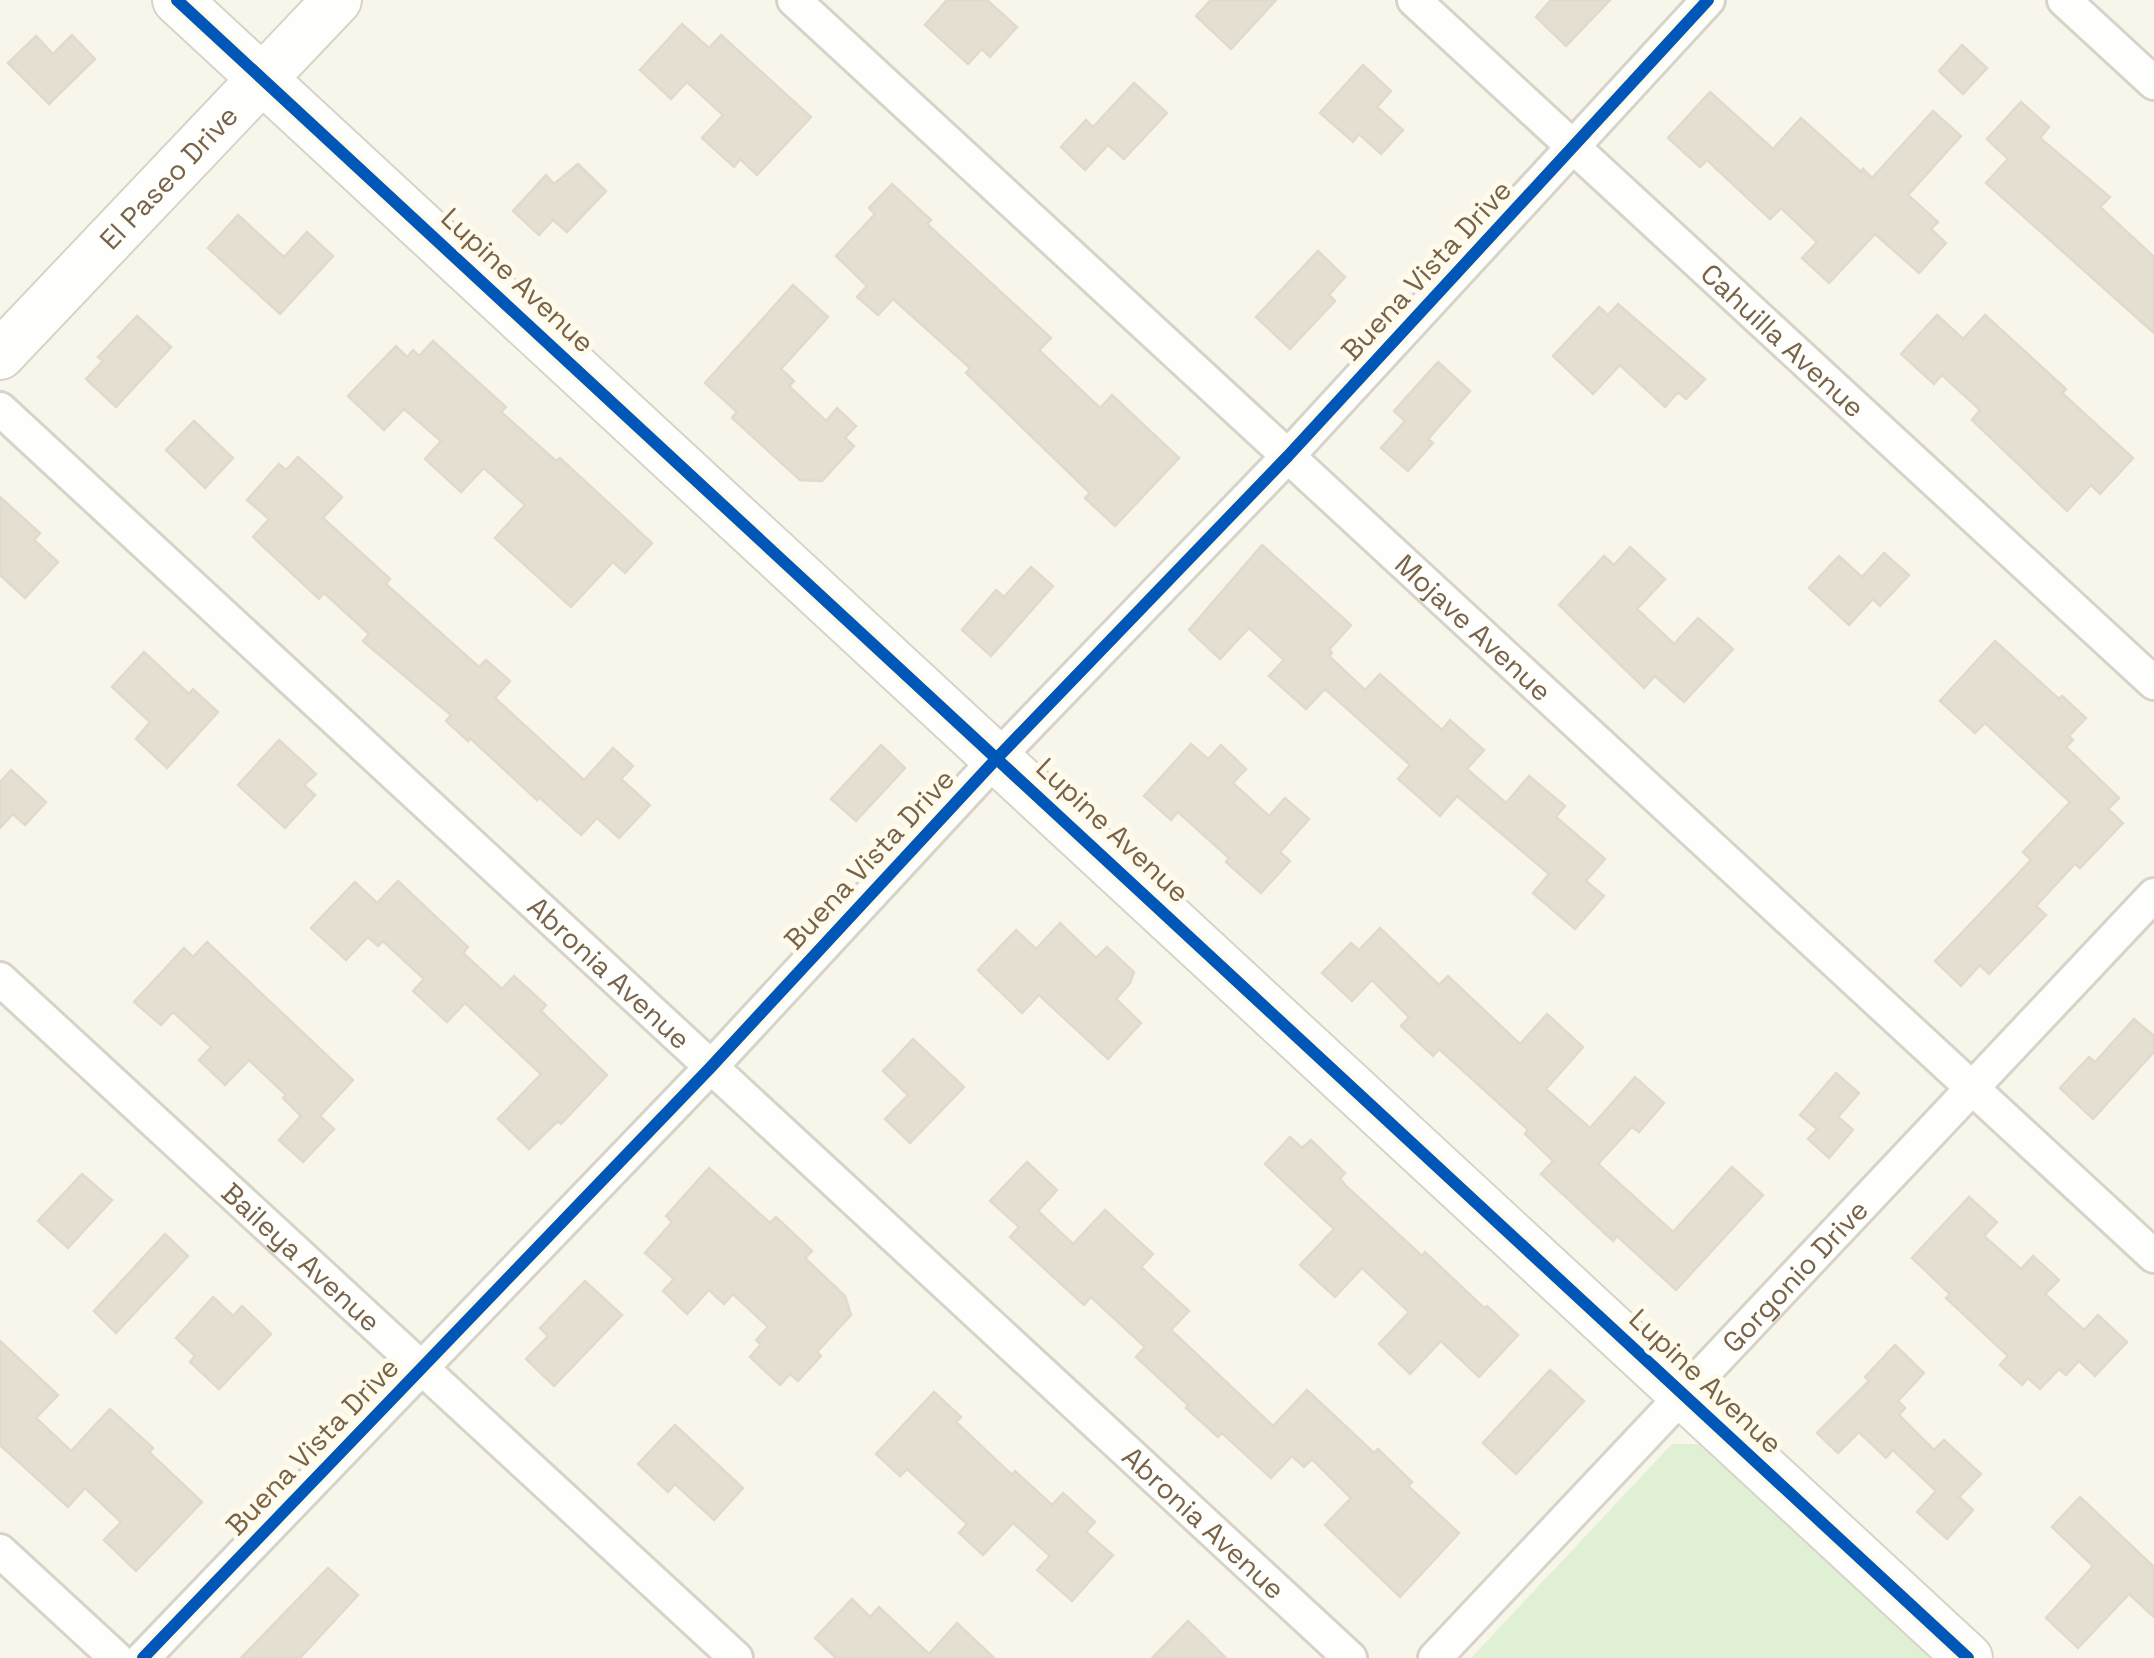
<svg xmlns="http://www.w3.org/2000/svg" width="2154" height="1658" viewBox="0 0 2154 1658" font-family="'Space Grotesk',sans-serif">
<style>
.green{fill:#dff0d4}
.building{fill:#e5dfd2;stroke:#e1dacc;stroke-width:2.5}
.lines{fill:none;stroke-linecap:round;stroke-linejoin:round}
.street-casing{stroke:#d7d3c9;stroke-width:38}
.secondary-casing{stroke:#d8d3c8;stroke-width:52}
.street{stroke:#fefefc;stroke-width:32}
.secondary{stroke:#fefefc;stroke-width:48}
.cycleway-casing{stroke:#fffbec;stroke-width:19}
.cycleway{stroke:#0057b8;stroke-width:12}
.labels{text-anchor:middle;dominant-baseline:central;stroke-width:10;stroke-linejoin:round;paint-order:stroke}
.street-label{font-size:28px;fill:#786248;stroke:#fffbec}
</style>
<rect width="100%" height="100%" fill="#f8f6eb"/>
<path class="green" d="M1672 1444H1700L1931 1658H1471Z"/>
<g class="building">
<path d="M947 0H987L1017 27 990 57 982 49 968 64 925 25Z"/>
<path d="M1211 0H1276L1231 49 1196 16Z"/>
<path d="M1551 0H1610L1566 46 1536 17Z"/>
<path d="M682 24 709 48 721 35 811 117 757 175 740 159 734 167 702 138 723 115 687 82 671 99 640 70Z"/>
<path d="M72 35 95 59 49 104 8 63 36 36 53 54Z"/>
<path d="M1962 45 1987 68 1963 94 1939 71Z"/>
<path d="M1363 65 1391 91 1377 107 1403 130 1381 154 1359 134 1353 142 1320 113Z"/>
<path d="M1134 83 1167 113 1124 159 1108 145 1085 170 1061 147 1086 120 1093 127Z"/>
<path d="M1710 92 1773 149 1801 118 1861 172 1863 169 1872 178 1933 111 1961 136 1908 195 1938 222 1931 229 1946 243 1919 273 1875 234 1829 283 1802 258 1817 242 1781 208 1770 219 1707 160 1700 167 1668 138Z"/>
<path d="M2021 102 2049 127 2040 138 2110 197 2100 207 2154 257V333L1986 183 2008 159 1987 139Z"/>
<path d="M578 164 606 191 567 232 553 220 539 235 513 211 546 175 554 184Z"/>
<path d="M892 184 931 220 927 224 1051 338 1039 350 1100 408 1112 395 1179 458 1115 526 1085 498 1090 493 966 373 970 368 893 299 878 315 857 297 867 286 836 256 875 214 869 208Z"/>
<path d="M238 215 284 257 307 232 333 256 280 314 208 248Z"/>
<path d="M1318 251 1345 277 1329 295 1335 301 1290 349 1256 317Z"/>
<path d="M793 285 828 317 781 369 794 381 789 386 826 421 837 408 856 426 845 438 854 446 822 481 800 480 732 418 737 412 705 383Z"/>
<path d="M1618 304 1705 379 1686 399 1678 392 1665 407 1620 365 1593 394 1553 356 1599 307 1608 315Z"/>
<path d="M1937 315 1963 339 1985 315 2066 389 2062 393 2133 458 2100 494 2091 485 2067 511 1972 420 1980 410 1942 375 1934 384 1901 354Z"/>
<path d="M137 316 171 347 116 407 86 379 103 361 98 357Z"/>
<path d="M433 341 506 407 501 412 556 461 560 458 652 543 625 573 613 562 571 607 495 538 525 505 484 468 461 492 425 459 441 441 404 409 384 430 348 396 396 346 407 357 413 350 419 356Z"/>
<path d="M1438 362 1470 391 1428 439 1433 443 1408 471 1381 448 1405 421 1394 411Z"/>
<path d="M194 421 233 458 205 488 166 450Z"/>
<path d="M298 457 342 497 323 518 390 579 386 584 479 667 486 660 510 681 495 698 584 780 613 748 633 766 621 779 650 805 619 838 597 818 581 835 539 797 537 800 470 738 468 741 446 721 451 715 363 641 369 634 324 593 319 599 253 537 269 519 247 500 279 464 286 470Z"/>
<path d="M0 497 40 533 34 540 58 562 25 598 0 575Z"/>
<path d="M1262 545 1351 625 1329 650 1332 653 1329 656 1365 690 1380 674 1442 730 1450 720 1484 750 1467 769 1506 803 1529 776 1565 806 1556 817 1605 859 1586 881 1604 896 1575 929 1533 893 1549 874 1457 796 1440 816 1398 779 1410 765 1325 689 1306 709 1269 676 1284 660 1249 628 1220 659 1189 630Z"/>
<path d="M1630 547 1665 579 1637 609 1674 644 1698 618 1733 649 1684 702 1655 676 1644 688 1559 605 1604 556 1614 565Z"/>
<path d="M1884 553 1909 575 1880 606 1873 599 1849 625 1809 588 1839 556 1862 577Z"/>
<path d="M1031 567 1053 586 991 656 962 630 996 590 1004 597Z"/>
<path d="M1995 641 2059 699 2062 696 2086 718 2069 736 2073 740 2066 747 2119 798 2108 809 2123 823 2080 868 2075 864 2036 906 2046 915 1989 974 1980 965 1961 986 1935 961 2031 860 2023 852 2070 802 1985 723 1975 733 1940 701Z"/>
<path d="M144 652 189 694 193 689 218 712 167 768 136 739 150 722 112 687Z"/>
<path d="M279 740 316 774 304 785 315 795 285 828 238 785Z"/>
<path d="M1191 744 1208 759 1221 745 1246 769 1233 783 1269 816 1285 798 1309 819 1280 852 1290 861 1261 893 1226 862 1229 858 1178 812 1171 820 1144 796Z"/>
<path d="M881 745 905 768 856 821 831 799Z"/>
<path d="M11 770 46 802 25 825 13 814 0 828V782Z"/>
<path d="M398 881 468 947 463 953 502 989 514 976 546 1005 541 1011 607 1075 561 1124 558 1121 529 1149 498 1119 541 1074 465 1003 447 1022 413 991 424 979 383 941 378 946 368 937 346 960 311 928 355 882 377 903Z"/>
<path d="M1060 923 1096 958 1107 947 1134 972 1130 983 1116 999 1141 1023 1108 1059 1039 995 1022 1013 978 970 1016 930 1036 949Z"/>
<path d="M1380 928 1439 985 1448 976 1520 1044 1547 1014 1583 1047 1546 1089 1590 1128 1635 1077 1664 1103 1639 1132 1632 1127 1598 1164 1673 1232 1732 1167 1763 1195 1676 1290 1617 1236 1613 1241 1541 1174 1553 1161 1525 1134 1528 1130 1439 1049 1433 1056 1401 1026 1409 1017 1372 980 1352 1001 1322 973 1351 943 1359 950Z"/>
<path d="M207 942 353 1080 320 1116 334 1129 303 1162 279 1140 301 1116 283 1098 286 1095 249 1060 225 1085 199 1060 211 1047 173 1012 161 1025 134 1002 184 948 193 957Z"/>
<path d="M2134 1019 2154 1036V1052L2093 1119 2060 1088 2089 1057 2095 1062Z"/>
<path d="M913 1039 964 1087 910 1143 885 1119 908 1095 883 1071Z"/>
<path d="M1836 1073 1859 1093 1838 1117 1853 1130 1829 1158 1808 1139 1817 1129 1800 1115Z"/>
<path d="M1290 1137 1302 1148 1311 1140 1345 1173 1340 1178 1345 1185 1422 1256 1425 1252 1484 1308 1487 1306 1518 1335 1479 1377 1441 1341 1410 1374 1379 1344 1409 1312 1362 1268 1335 1297 1300 1265 1334 1229 1265 1164Z"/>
<path d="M1027 1162 1057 1190 1038 1211 1073 1244 1105 1210 1153 1254 1141 1267 1189 1311 1171 1330 1273 1426 1307 1390 1374 1453 1378 1449 1412 1482 1408 1486 1459 1533 1400 1597 1325 1525 1351 1498 1312 1459 1304 1467 1292 1456 1271 1478 1222 1433 1218 1437 1186 1408 1188 1405 1136 1357 1145 1347 1091 1297 1084 1305 1010 1237 1019 1227 990 1201Z"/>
<path d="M709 1168 770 1223 776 1217 812 1251 805 1258 845 1296 851 1315 817 1352 821 1356 798 1381 790 1374 780 1385 750 1357 761 1344 756 1340 768 1327 733 1294 724 1304 709 1290 687 1314 663 1291 674 1279 645 1253 672 1222 666 1216Z"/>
<path d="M82 1174 112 1200 68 1248 38 1221Z"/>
<path d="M1969 1197 1997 1222 1984 1236 2021 1269 2033 1256 2059 1280 2045 1294 2084 1330 2098 1315 2127 1342 2095 1376 2079 1361 2066 1375 2059 1369 2040 1389 2028 1378 2022 1385 2000 1365 2008 1356 1946 1298 1950 1294 1912 1258Z"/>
<path d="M165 1234 188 1256 116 1333 94 1311Z"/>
<path d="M585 1281 622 1315 554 1386 526 1359 548 1336 540 1328Z"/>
<path d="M213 1297 233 1316 242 1306 271 1334 219 1389 190 1362 195 1356 176 1338Z"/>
<path d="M0 1341 58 1395 36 1418 71 1451 110 1409 153 1448 149 1452 202 1502 136 1571 104 1540 121 1522 85 1488 68 1507 0 1445Z"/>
<path d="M1895 1345 1924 1373 1898 1401 1905 1408 1899 1415 1934 1450 1944 1440 1981 1474 1959 1497 1973 1510 1947 1539 1917 1512 1936 1491 1893 1450 1886 1458 1859 1432 1838 1453 1817 1433 1869 1381 1865 1377Z"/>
<path d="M1550 1370 1584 1401 1516 1474 1483 1443Z"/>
<path d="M934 1392 961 1417 956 1422 1012 1475 1015 1471 1052 1505 1063 1493 1095 1522 1086 1532 1113 1555 1072 1601 1037 1570 1050 1556 1013 1523 983 1555 959 1533 967 1524 907 1469 900 1476 876 1454Z"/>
<path d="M675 1425 743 1488 714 1520 675 1484 668 1492 638 1464Z"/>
<path d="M2080 1497 2154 1567V1617L2129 1594 2078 1648 2046 1618 2093 1566 2052 1527Z"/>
<path d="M328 1568 358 1595 300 1658H241Z"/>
<path d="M852 1599 870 1617 879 1607 929 1654 957 1623 994 1658H836L815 1638Z"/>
<path d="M1188 1621 1226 1658H1152Z"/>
</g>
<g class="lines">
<g class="street-casing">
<g id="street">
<path id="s1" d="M794 0 2154 1256"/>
<path id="s2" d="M1414 0 2154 683"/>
<path d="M2064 0 2154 83"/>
<path id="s3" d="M0 409 1350 1658"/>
<path id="s4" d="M0 979 736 1658"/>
<path d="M0 1551 116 1658"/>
<path d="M143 1658 710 1068 998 757 1288 456 1708 0"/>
<path id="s5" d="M1435 1658 2154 895"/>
</g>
</g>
<g class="secondary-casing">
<g id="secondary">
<path d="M177 0 1968 1658"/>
<path id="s6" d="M0 355 337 0"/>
</g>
</g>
<use href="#street" class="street"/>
<use href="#secondary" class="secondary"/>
<g class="cycleway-casing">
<g id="cycleway">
<path d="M177 0 1968 1658"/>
<path d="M143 1658 710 1068 998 757 1288 456 1708 0"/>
</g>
</g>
<use href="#cycleway" class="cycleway"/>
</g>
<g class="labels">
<g class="street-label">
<text stroke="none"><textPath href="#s6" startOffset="245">El Paseo Drive</textPath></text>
<text transform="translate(1426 270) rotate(-47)">Buena Vista Drive</text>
<text transform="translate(518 280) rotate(43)">Lupine Avenue</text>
<text stroke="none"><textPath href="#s2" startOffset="502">Cahuilla Avenue</textPath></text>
<text stroke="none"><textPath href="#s1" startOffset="925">Mojave Avenue</textPath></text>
<text transform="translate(1113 830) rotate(43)">Lupine Avenue</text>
<text transform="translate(869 859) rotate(-47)">Buena Vista Drive</text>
<text stroke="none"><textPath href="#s3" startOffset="830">Abronia Avenue</textPath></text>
<text stroke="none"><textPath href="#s4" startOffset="410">Baileya Avenue</textPath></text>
<text stroke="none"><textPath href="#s5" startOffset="525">Gorgonio Drive</textPath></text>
<text transform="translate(1706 1381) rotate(43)">Lupine Avenue</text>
<text transform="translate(312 1446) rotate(-46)">Buena Vista Drive</text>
<text stroke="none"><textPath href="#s3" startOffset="1640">Abronia Avenue</textPath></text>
</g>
</g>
</svg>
